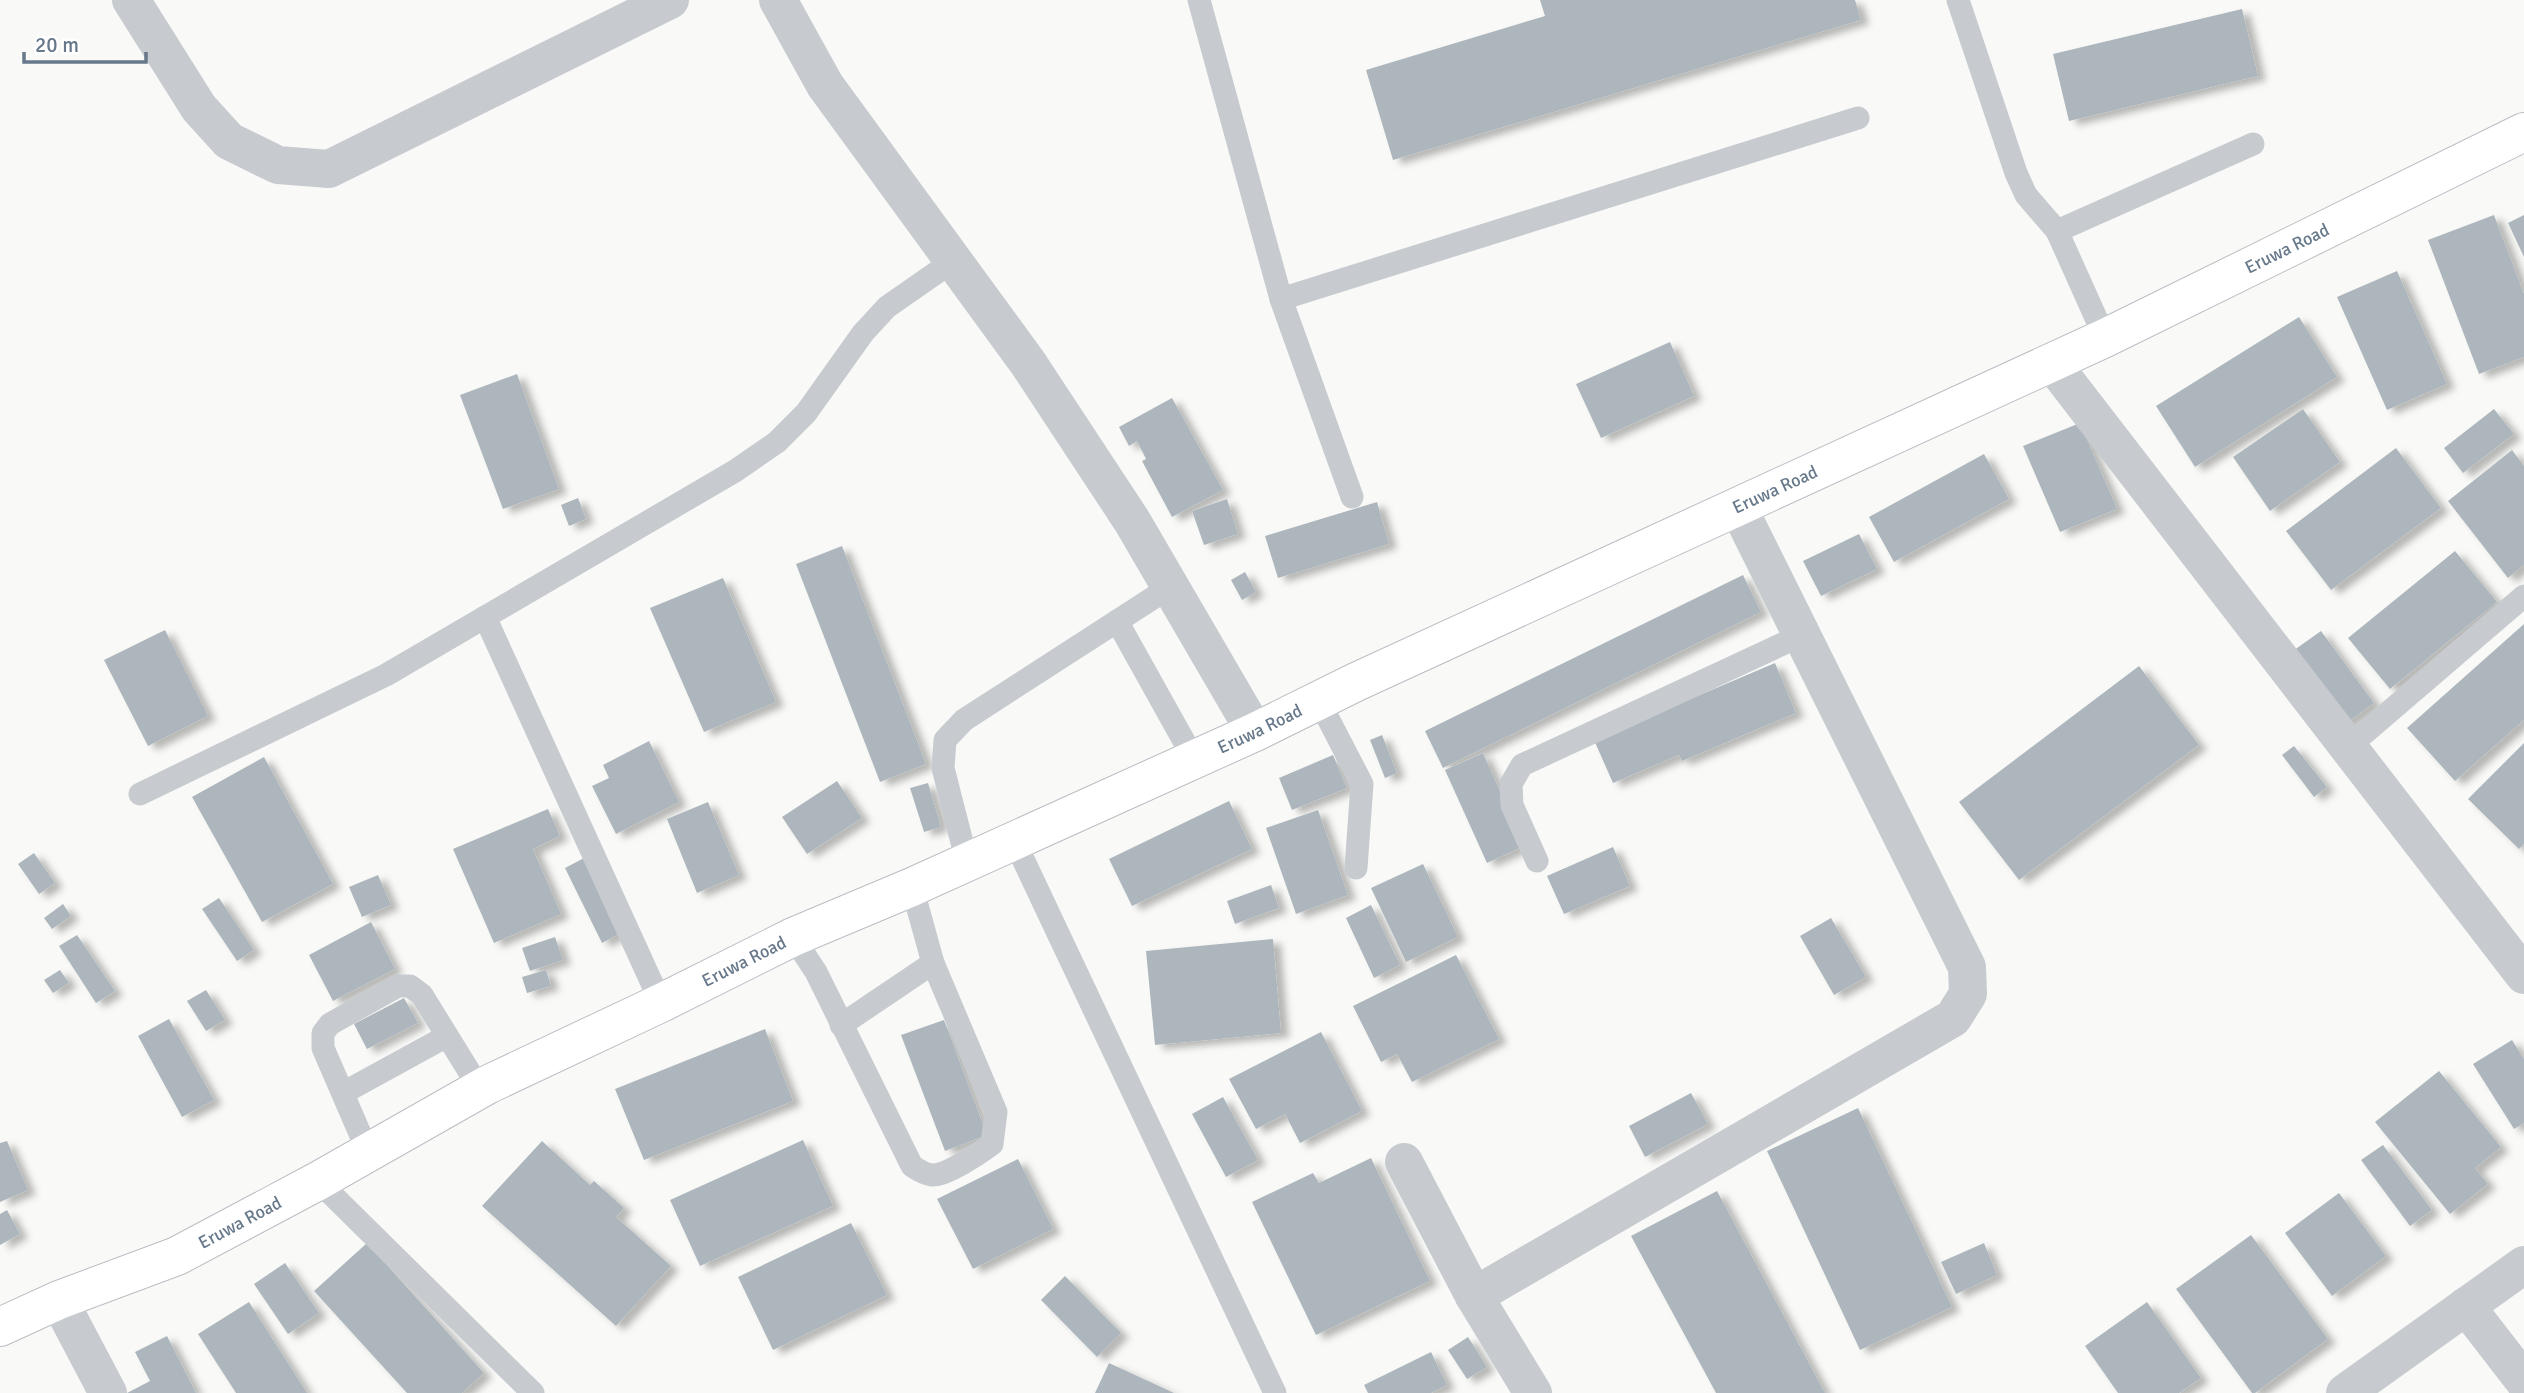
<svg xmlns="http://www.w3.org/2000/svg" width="2524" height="1393" viewBox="0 0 2524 1393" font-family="Signika,sans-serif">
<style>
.building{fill:#adb6bc;filter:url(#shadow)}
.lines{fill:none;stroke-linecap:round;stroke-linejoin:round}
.secondary-casing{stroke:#b9bec3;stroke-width:40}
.service{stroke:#c7cbcf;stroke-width:23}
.minor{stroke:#c7cbcf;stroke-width:38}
.secondary{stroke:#fff;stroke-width:38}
.labels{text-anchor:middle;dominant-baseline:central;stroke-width:7;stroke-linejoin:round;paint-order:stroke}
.street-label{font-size:18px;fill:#67788a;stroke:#fff}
</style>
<defs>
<filter id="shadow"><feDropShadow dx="8" dy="4.5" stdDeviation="3.5" flood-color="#0004"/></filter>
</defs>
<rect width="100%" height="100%" fill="#f9faf7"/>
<g class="building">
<path d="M1540 0H1855L1861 20 1393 160 1366 70 1545 16Z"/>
<path d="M2242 9 2258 76 2069 121 2053 54Z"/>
<path d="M2494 215 2524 294V357L2479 374 2428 240Z"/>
<path d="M2524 215V257L2508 223Z"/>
<path d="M2397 271 2447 384 2387 410 2337 297Z"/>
<path d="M2299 317 2337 377 2195 467 2156 406Z"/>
<path d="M1670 342 1694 396 1601 438 1576 384Z"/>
<path d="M517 374 559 489 503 509 460 395Z"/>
<path d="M1172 398 1223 490 1172 517 1142 461 1146 459 1137 441 1129 446 1119 427Z"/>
<path d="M2303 409 2340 462 2270 511 2233 457Z"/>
<path d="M2494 409 2514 434 2463 473 2444 448Z"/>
<path d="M2080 423 2117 509 2060 532 2023 446Z"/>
<path d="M2396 448 2441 508 2331 590 2286 531Z"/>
<path d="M2512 450 2524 466V565L2508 578 2448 501Z"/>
<path d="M1984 454 2009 499 1894 562 1869 517Z"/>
<path d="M578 498 586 519 569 526 561 505Z"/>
<path d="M1227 499 1238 534 1204 545 1192 511Z"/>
<path d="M1377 502 1389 544 1278 578 1265 536Z"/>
<path d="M1859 534 1877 569 1821 596 1803 561Z"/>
<path d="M842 546 926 764 880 782 796 564Z"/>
<path d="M2455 551 2497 602 2390 689 2348 638Z"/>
<path d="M1245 572 1256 592 1242 600 1231 580Z"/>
<path d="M1743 575 1761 612 1443 768 1425 731Z"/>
<path d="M723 578 776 702 704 732 650 608Z"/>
<path d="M2524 624V720L2455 781 2407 728Z"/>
<path d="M165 630 208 716 148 746 104 660Z"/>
<path d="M2321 631 2374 703 2343 726 2290 653Z"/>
<path d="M1775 663 1796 713 1682 761 1679 755 1613 783 1594 740Z"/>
<path d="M2139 666 2199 745 2019 880 1959 802Z"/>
<path d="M1382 735 1397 773 1385 778 1370 740Z"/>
<path d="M649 741 679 802 616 834 592 786 609 778 603 765Z"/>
<path d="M2524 743V844L2519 849 2468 799Z"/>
<path d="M2294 746 2327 787 2314 797 2282 755Z"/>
<path d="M1483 753 1524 846 1487 863 1445 770Z"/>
<path d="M1333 755 1347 788 1292 810 1279 778Z"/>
<path d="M264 757 333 884 262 922 192 797Z"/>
<path d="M837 781 862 818 807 854 782 817Z"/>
<path d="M928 783 941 827 924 832 910 788Z"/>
<path d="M1229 801 1252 849 1132 906 1109 859Z"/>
<path d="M708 802 739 875 697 893 667 819Z"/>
<path d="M548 809 560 836 533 849 561 914 494 943 453 849Z"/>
<path d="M1318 810 1348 895 1296 914 1266 828Z"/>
<path d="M1613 847 1630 886 1564 914 1547 876Z"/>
<path d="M34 853 55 883 39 894 18 864Z"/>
<path d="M586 857 623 932 602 943 565 868Z"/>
<path d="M1423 864 1458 937 1406 962 1371 888Z"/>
<path d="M378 875 391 905 362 917 349 887Z"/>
<path d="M1271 885 1279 908 1235 924 1227 901Z"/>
<path d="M219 898 254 950 237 961 202 909Z"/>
<path d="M63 904 71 916 52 929 44 918Z"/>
<path d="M1371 905 1400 965 1374 978 1346 918Z"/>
<path d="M1831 918 1866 977 1834 995 1800 936Z"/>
<path d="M371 922 395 969 333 1001 309 955Z"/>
<path d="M77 935 115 991 96 1003 59 946Z"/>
<path d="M555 937 563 960 530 971 522 948Z"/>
<path d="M1273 939 1281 1033 1155 1045 1146 951Z"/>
<path d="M1456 955 1499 1039 1412 1082 1397 1054 1381 1062 1353 1006Z"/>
<path d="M60 970 69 983 53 993 44 980Z"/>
<path d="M546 970 551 986 527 993 522 977Z"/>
<path d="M206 990 225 1020 206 1031 187 1001Z"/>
<path d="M404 998 418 1023 367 1049 354 1024Z"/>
<path d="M169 1019 214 1100 182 1117 138 1036Z"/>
<path d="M944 1020 987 1135 945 1151 901 1035Z"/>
<path d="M765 1029 793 1101 644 1160 615 1089Z"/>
<path d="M1321 1032 1362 1111 1300 1143 1285 1114 1256 1129 1229 1079Z"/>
<path d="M2512 1040 2524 1059V1123L2514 1129 2473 1064Z"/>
<path d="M2439 1071 2501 1147 2475 1168 2488 1184 2450 1214 2375 1122Z"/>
<path d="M1691 1093 1708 1124 1645 1157 1629 1126Z"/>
<path d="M1223 1097 1258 1160 1226 1177 1192 1114Z"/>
<path d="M1858 1108 1952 1307 1860 1350 1767 1151Z"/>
<path d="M803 1140 833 1206 700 1266 670 1200Z"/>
<path d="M7 1141 28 1190 0 1202V1143Z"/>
<path d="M542 1141 590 1185 594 1181 624 1208 616 1217 671 1266 616 1326 482 1206Z"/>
<path d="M2383 1145 2432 1210 2410 1226 2361 1160Z"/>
<path d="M1371 1158 1430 1281 1316 1335 1252 1202 1313 1173 1319 1183Z"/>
<path d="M1018 1159 1053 1229 973 1269 937 1199Z"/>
<path d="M1717 1191 1825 1393H1716L1631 1236Z"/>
<path d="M2339 1193 2386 1256 2332 1296 2285 1233Z"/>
<path d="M7 1210 20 1234 0 1245V1214Z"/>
<path d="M851 1223 887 1295 773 1350 738 1277Z"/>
<path d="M2251 1235 2328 1339 2255 1393H2252L2176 1289Z"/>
<path d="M367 1243 484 1373 462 1393H407L314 1291Z"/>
<path d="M1984 1243 1997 1275 1956 1294 1941 1262Z"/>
<path d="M285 1263 319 1313 288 1334 254 1284Z"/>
<path d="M1065 1276 1121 1333 1097 1357 1041 1300Z"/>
<path d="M249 1302 307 1393H236L198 1334Z"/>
<path d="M2147 1302 2201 1378 2179 1393H2118L2085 1346Z"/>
<path d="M167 1336 196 1393H127L150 1381 135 1352Z"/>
<path d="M1468 1337 1487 1367 1467 1379 1448 1350Z"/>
<path d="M1431 1352 1447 1385 1431 1393H1368L1364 1385Z"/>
<path d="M1109 1363 1174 1393H1095Z"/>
</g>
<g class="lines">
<g class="secondary-casing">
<g id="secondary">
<path id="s1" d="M0 1327 59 1300 177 1256 318 1181 487 1085 661 1003 793 937 912 887 1255 732 1356 682 2105 338 2524 132"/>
</g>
</g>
<g class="service">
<path d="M1199 0 1281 299 1352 497"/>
<path d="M1958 0 2016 173 2026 195 2057 231 2105 338"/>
<path d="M2057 231 2253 144"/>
<path d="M1281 299 1858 118"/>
<path d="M485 617 661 1003"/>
<path d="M1117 621 1194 759"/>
<path d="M1319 701 1362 784 1356 868"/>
<path d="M2347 748 2524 596"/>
<path d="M140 794 386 675 735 471 777 442 806 413 863 333 887 307 953 261"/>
<path d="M1014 840 1275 1393"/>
<path d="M1537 861 1512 805 1511 784 1522 765 1802 635"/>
<path d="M967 862 943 768 945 740 964 720 1170 587"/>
<path d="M793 937 816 972 912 1166C918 1170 924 1174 932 1175 946 1176 980 1153 992 1144L996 1112 933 963 912 887"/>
<path d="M841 1025 933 963"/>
<path d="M343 1093 447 1036"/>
<path d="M368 1152 323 1048V1033L330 1024 398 986H410L422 995 480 1089"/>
<path d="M318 1181 533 1393"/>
</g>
<g class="minor">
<path d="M131 0 199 108 229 141 278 165 329 169 670 0"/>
<path d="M778 0 825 85 1028 363 1132 521 1255 732"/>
<path d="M2052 363 2524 975"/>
<path d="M1404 1162 1474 1296 1533 1393"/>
<path d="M1474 1296 1953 1018 1968 994 1967 967 1738 507"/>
<path d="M59 1300 108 1393"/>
<path d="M2466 1306 2524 1381"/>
<path d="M2345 1393 2524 1265"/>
</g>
<use href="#secondary" class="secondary"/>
</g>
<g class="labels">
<g class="street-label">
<text stroke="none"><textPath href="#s1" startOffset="2530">Eruwa Road</textPath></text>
<text stroke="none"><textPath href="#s1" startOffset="1964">Eruwa Road</textPath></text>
<text stroke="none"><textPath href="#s1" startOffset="1396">Eruwa Road</textPath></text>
<text stroke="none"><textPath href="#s1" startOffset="830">Eruwa Road</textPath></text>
<text stroke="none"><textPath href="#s1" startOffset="262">Eruwa Road</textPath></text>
</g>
</g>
<path d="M24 52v10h122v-10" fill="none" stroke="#67788a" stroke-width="3.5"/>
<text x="35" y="52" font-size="21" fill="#67788a" stroke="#ffffff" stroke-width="5" paint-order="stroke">20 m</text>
</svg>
